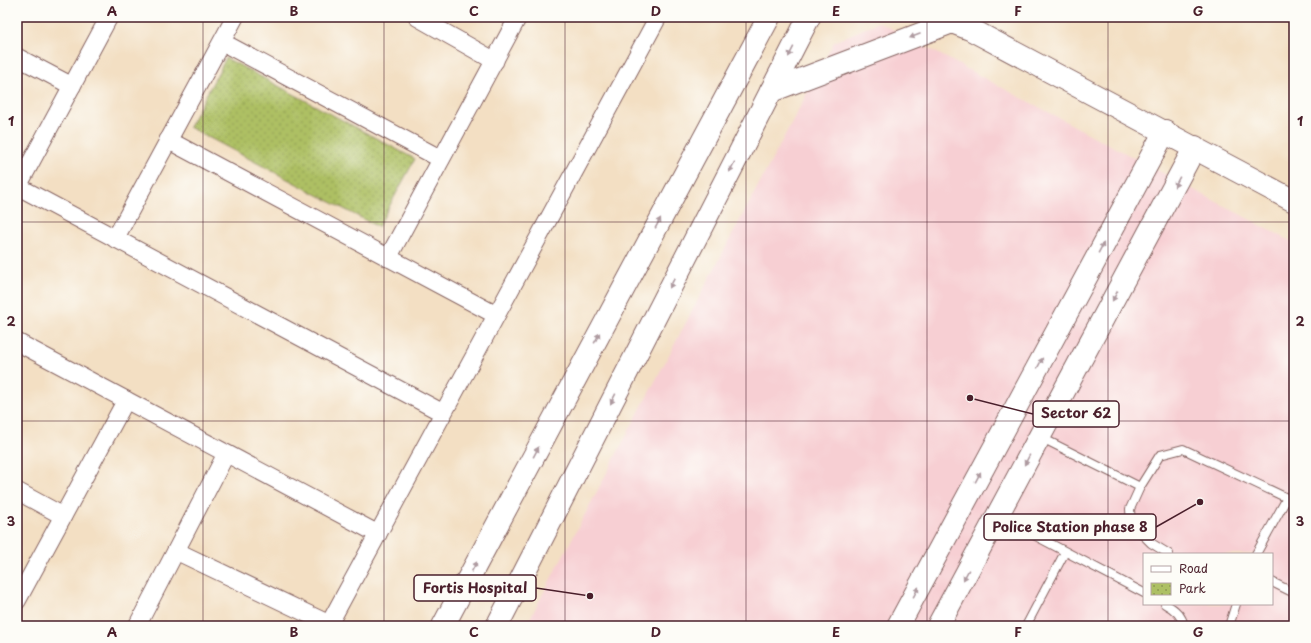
<svg xmlns="http://www.w3.org/2000/svg" width="1311" height="643" viewBox="0 0 1311 643" font-family="'Playpen Sans',sans-serif">
<style>
.built{fill:#f7cfd3;fill-rule:evenodd}
.park{fill:url(#park-dots);stroke:#7c7048}
.lines{fill:none;stroke-linecap:round;stroke-linejoin:round}
.lane-casing{stroke:#856260;stroke-width:10}
.street-casing{stroke:#856260;stroke-width:19}
.secondary-casing{stroke:#856260;stroke-width:24}
.lane{stroke:#fff;stroke-width:8}
.street{stroke:#fff;stroke-width:17}
.secondary{stroke:#fff;stroke-width:22}
.oneway{fill:#ae9aa0}
.grid{fill:none;stroke:#4a1f2b;stroke-width:1;stroke-opacity:0.55}
.leader{fill:none;stroke:#4a1f2b;stroke-width:1.5}
.callout-dot{fill:#4a1f2b;stroke:#fdfcf7;stroke-width:1.5}
.callout{fill:#fdfcf7;stroke:#4a1f2b;stroke-width:1.5}
.callout-label{font-size:14px;text-anchor:middle;font-weight:bold;fill:#4a1f2b}
.neatline{fill:none;stroke:#4a1f2b;stroke-width:1.5}
.grid-label{font-size:13px;text-anchor:middle;font-weight:bold;fill:#4a1f2b}
</style>
<defs>
<pattern id="park-dots" width="8" height="8" patternUnits="userSpaceOnUse"><rect width="8" height="8" fill="#adc064"/><path d="M2 2h.1M6 6h.1" fill="none" stroke="#8f9b53" stroke-width="1.8" stroke-linecap="round"/></pattern>
</defs>
<rect width="100%" height="100%" fill="#fdfcf7"/>
<filter id="ink" filterUnits="userSpaceOnUse"><feTurbulence type="fractalNoise" baseFrequency=".025" numOctaves="2"/><feDisplacementMap in="SourceGraphic" scale="8" xChannelSelector="R" yChannelSelector="G"/><feConvolveMatrix kernelMatrix="1 2 1 2 8 2 1 2 1" color-interpolation-filters="sRGB"/></filter>
<filter id="wash" filterUnits="userSpaceOnUse"><feTurbulence type="fractalNoise" baseFrequency=".012" numOctaves="4" result="noise"/><feDisplacementMap in="SourceGraphic" scale="16" xChannelSelector="R" yChannelSelector="G"/><feGaussianBlur stdDeviation="0.9" result="paint"/><feColorMatrix in="noise" values="0 0 0 0 0 0 0 0 0 0 0 0 0 0 0 0 0 1.4 0 .05"/><feComposite in="paint" operator="in"/></filter>
<g filter="url(#wash)">
<rect width="100%" height="100%" fill="#f3dfc3"/>
<path class="built" d="M879 22 1294 243V626H526L834 42ZM1144 554H1272V604H1144Z"/>
<path class="park" d="M226 58 415 159 378 227 189 127Z"/>
</g>
<g filter="url(#ink)">
<g class="lines">
<g class="lane-casing">
<g id="lane">
<path d="M1040 437 1140 487"/>
<path d="M998 516 1144 593"/>
<path d="M1169 554 1151 543 1131 523 1130 509 1140 487 1160 455 1183 449 1287 498 1256 554"/>
<path d="M1272 582 1294 593"/>
<path d="M1165 604C1175 609 1182 615 1184 626"/>
<path d="M1026 626 1065 552"/>
<path d="M1229 626 1236 604"/>
</g>
</g>
<g class="street-casing">
<g id="street">
<path d="M417 17 495 61"/>
<path d="M222 42 441 159"/>
<path d="M17 57 72 86"/>
<path d="M168 140 496 315"/>
<path d="M17 186 443 413"/>
<path d="M17 188 109 17"/>
<path d="M115 239 235 17"/>
<path d="M388 258 518 17"/>
<path d="M17 342 378 534"/>
<path d="M17 491 63 516"/>
<path d="M176 551 329 624"/>
<path d="M17 601 126 400"/>
<path d="M137 626 226 454"/>
<path d="M328 626 658 17"/>
</g>
</g>
<g class="secondary-casing">
<g id="secondary">
<path d="M943 17 952 22 970 29 1036 64 1294 201"/>
<path d="M771 91 952 22"/>
<path d="M443 626 769 17"/>
<path d="M497 626 809 17"/>
<path d="M898 626 1165 131"/>
<path d="M938 626 1195 147"/>
</g>
</g>
<use href="#lane" class="lane"/>
<use href="#street" class="street"/>
<use href="#secondary" class="secondary"/>
</g>
<defs><path id="oneway-solid" d="M-6-.8H1V-3.2L6.5 0L1 3.2V.8H-6Z"/></defs>
<g class="oneway">
<use href="#oneway-solid" transform="translate(915 36) rotate(159)"/>
<use href="#oneway-solid" transform="translate(791 52) rotate(117)"/>
<use href="#oneway-solid" transform="translate(732 167) rotate(117)"/>
<use href="#oneway-solid" transform="translate(1177 182) rotate(118)"/>
<use href="#oneway-solid" transform="translate(658 223) rotate(-62)"/>
<use href="#oneway-solid" transform="translate(1101 248) rotate(-62)"/>
<use href="#oneway-solid" transform="translate(672 283) rotate(117)"/>
<use href="#oneway-solid" transform="translate(1115 296) rotate(118)"/>
<use href="#oneway-solid" transform="translate(597 338) rotate(-62)"/>
<use href="#oneway-solid" transform="translate(1040 363) rotate(-62)"/>
<use href="#oneway-solid" transform="translate(613 399) rotate(117)"/>
<use href="#oneway-solid" transform="translate(536 452) rotate(-62)"/>
<use href="#oneway-solid" transform="translate(1027 460) rotate(118)"/>
<use href="#oneway-solid" transform="translate(978 477) rotate(-62)"/>
<use href="#oneway-solid" transform="translate(474 567) rotate(-62)"/>
<use href="#oneway-solid" transform="translate(966 575) rotate(118)"/>
<use href="#oneway-solid" transform="translate(916 592) rotate(-62)"/>
</g>
</g>
<path class="grid" d="M203 17V626M384 17V626M565 17V626M746 17V626M927 17V626M1108 17V626M17 222H1294M17 421H1294"/>
<path class="leader" d="M970 398L1033 414M1200 502L1156 527M590 596L536 588"/>
<g class="callout-dot">
<circle cx="970" cy="398" r="4"/>
<circle cx="1200" cy="502" r="4"/>
<circle cx="590" cy="596" r="4"/>
</g>
<g class="callout">
<rect x="1033" y="401" width="86" height="26" rx="4"/>
<rect x="984" y="514" width="172" height="26" rx="4"/>
<rect x="414" y="575" width="122" height="26" rx="4"/>
</g>
<g class="callout-label">
<text x="1076" y="418">Sector 62</text>
<text x="1070" y="532">Police Station phase 8</text>
<text x="475" y="593">Fortis Hospital</text>
</g>
<rect width="1311" height="643" fill="none" stroke="#fdfcf7" stroke-width="44"/>
<rect x="1143" y="553" width="130" height="52" fill="#fdfcf7" stroke="#b5a4a5"/>
<rect x="1151" y="566" width="20" height="6" fill="#ffffff" stroke="#b5a4a5"/>
<text x="1179" y="573" font-size="12" fill="#4a1f2b">Road</text>
<rect x="1151" y="583" width="20" height="12" fill="url(#park-dots)" stroke="#b5a4a5"/>
<text x="1179" y="593" font-size="12" fill="#4a1f2b">Park</text>
<rect x="22" y="22" width="1267" height="599" class="neatline"/>
<g class="grid-label">
<text x="112" y="16">A</text>
<text x="294" y="16">B</text>
<text x="474" y="16">C</text>
<text x="656" y="16">D</text>
<text x="836" y="16">E</text>
<text x="1018" y="16">F</text>
<text x="1198" y="16">G</text>
<text x="11" y="126">1</text>
<text x="1300" y="126">1</text>
<text x="11" y="326">2</text>
<text x="1300" y="326">2</text>
<text x="11" y="526">3</text>
<text x="1300" y="526">3</text>
<text x="112" y="637">A</text>
<text x="294" y="637">B</text>
<text x="474" y="637">C</text>
<text x="656" y="637">D</text>
<text x="836" y="637">E</text>
<text x="1018" y="637">F</text>
<text x="1198" y="637">G</text>
</g>
</svg>
